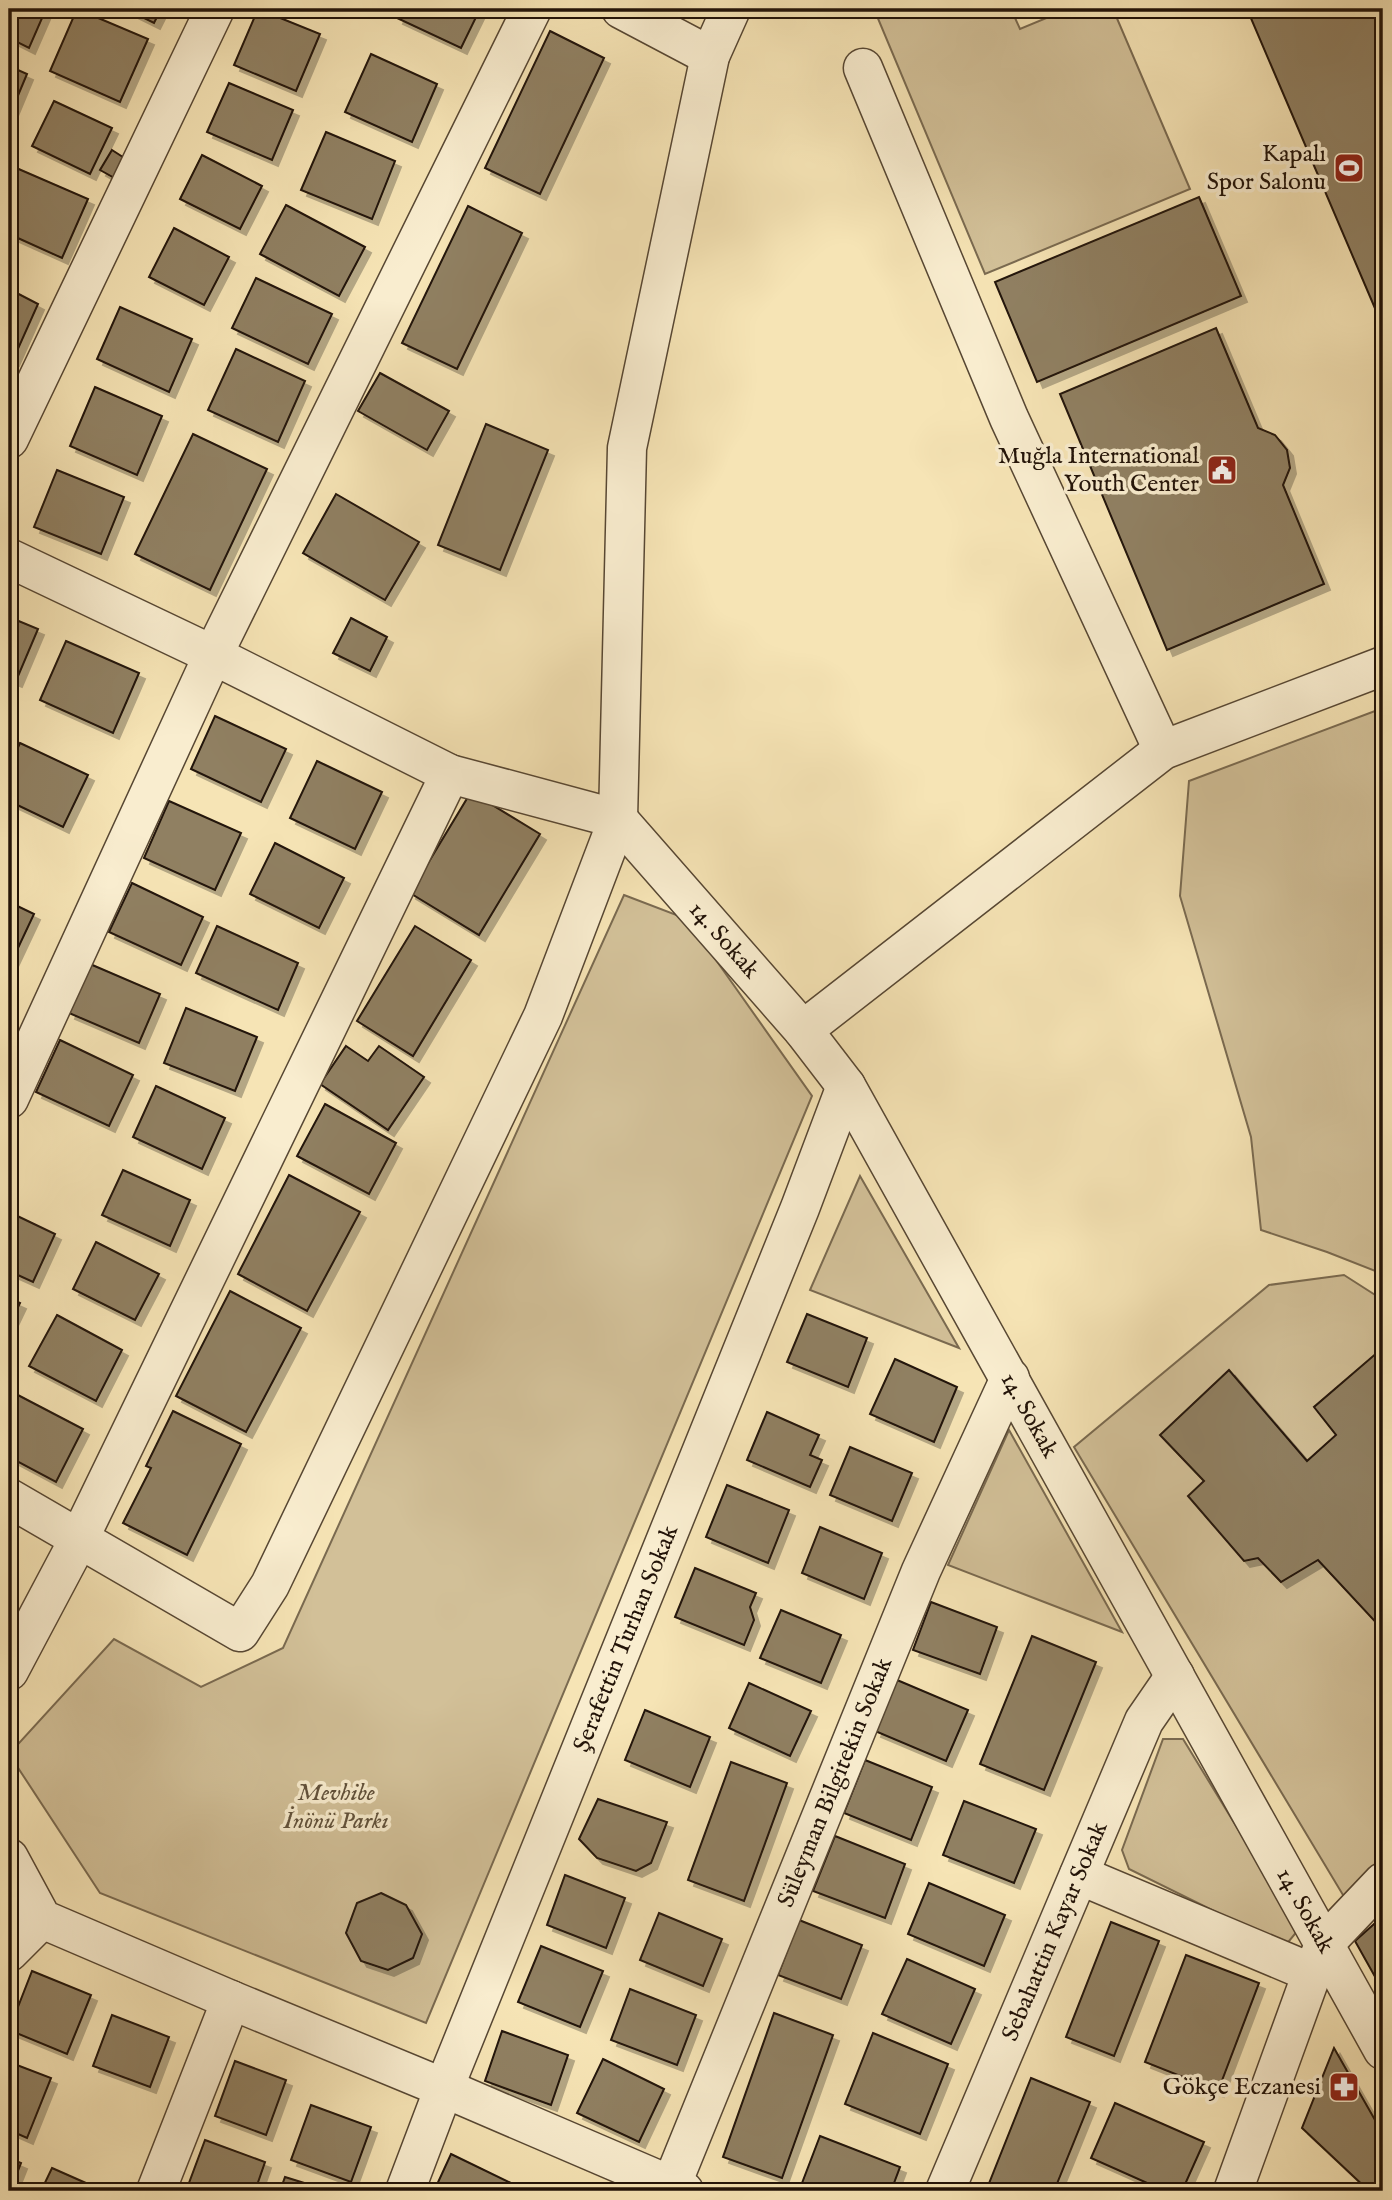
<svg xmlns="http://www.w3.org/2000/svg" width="1392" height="2200" viewBox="0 0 1392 2200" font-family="'IM FELL English',serif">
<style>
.green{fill:#d2c098;stroke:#7a6a50;stroke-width:2}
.building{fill:#908062;stroke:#221308;stroke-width:2;filter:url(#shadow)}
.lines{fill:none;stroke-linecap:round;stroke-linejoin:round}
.minor-casing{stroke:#574733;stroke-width:41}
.minor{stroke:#f9edcf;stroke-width:38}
.labels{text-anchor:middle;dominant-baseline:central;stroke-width:7;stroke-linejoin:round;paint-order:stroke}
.poi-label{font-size:24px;fill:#221308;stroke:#f9edcf;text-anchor:end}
.street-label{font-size:24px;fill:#221308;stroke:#f9edcf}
.park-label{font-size:24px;font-style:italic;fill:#60503a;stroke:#f9edcf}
</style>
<defs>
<filter id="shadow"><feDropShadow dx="6" dy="6" stdDeviation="0" flood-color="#0004"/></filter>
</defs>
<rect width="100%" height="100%" fill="#f6e4b5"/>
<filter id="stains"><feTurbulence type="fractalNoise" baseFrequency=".00286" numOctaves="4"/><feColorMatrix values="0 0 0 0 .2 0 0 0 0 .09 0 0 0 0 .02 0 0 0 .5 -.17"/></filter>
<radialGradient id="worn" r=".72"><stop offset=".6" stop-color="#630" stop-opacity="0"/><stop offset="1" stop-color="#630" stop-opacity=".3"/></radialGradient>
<g class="green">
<path d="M874 9H1011L1020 29 1068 9H1113L1190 189 985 274Z"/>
<path d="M1383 708V1274L1327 1252 1261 1230 1251 1137 1180 896 1189 781Z"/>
<path d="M624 895 687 919 812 1096 426 2023 100 1893 9 1754 114 1639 201 1687 283 1648Z"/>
<path d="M860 1176 959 1348 810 1290Z"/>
<path d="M1344 1275 1383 1300V1863L1346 1900 1074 1447 1269 1285Z"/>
<path d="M1009 1430 1122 1632 948 1565Z"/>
<path d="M1163 1739H1183L1299 1929 1285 1946 1129 1869 1122 1850Z"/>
</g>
<g class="building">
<path d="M9 9H46L29 48 9 38Z"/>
<path d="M77 9 148 39 120 102 50 71Z"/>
<path d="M126 9H161L154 23Z"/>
<path d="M258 9 320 34 296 91 234 65Z"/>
<path d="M401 9H480L461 48 397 18Z"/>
<path d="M1247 9H1383V327Z"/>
<path d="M550 31 604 58 540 194 485 168Z"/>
<path d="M371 54 437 84 412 142 345 112Z"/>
<path d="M9 66 27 74 9 117Z"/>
<path d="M229 83 293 110 272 160 207 132Z"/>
<path d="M54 101 112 128 90 174 32 146Z"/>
<path d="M326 132 395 161 372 219 301 190Z"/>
<path d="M112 150 129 161 118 180 100 170Z"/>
<path d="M202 155 262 186 240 229 180 199Z"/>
<path d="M14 167 88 199 62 258 9 234V180Z"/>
<path d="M1199 197 1241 296 1037 382 995 282Z"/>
<path d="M286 205 365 247 339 296 260 254Z"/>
<path d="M468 206 522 233 457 369 402 343Z"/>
<path d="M174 228 229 257 204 305 149 277Z"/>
<path d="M256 278 332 314 308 364 232 328Z"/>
<path d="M9 289 38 304 13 360 9 358Z"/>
<path d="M120 307 192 339 169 392 97 359Z"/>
<path d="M1216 328 1258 428 1275 435 1287 450 1290 468 1283 485 1324 584 1167 650 1060 394Z"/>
<path d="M236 349 305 381 278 442 208 410Z"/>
<path d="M380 373 449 411 427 450 358 411Z"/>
<path d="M95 387 162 416 137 475 70 446Z"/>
<path d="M486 424 548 450 500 570 438 545Z"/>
<path d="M193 434 267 469 210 590 135 554Z"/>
<path d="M57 470 124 497 101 554 34 527Z"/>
<path d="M336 494 419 542 385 600 303 553Z"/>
<path d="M9 617 38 629 16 681 9 678Z"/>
<path d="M351 618 387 637 370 671 333 653Z"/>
<path d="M66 641 139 673 113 733 40 700Z"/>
<path d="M215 716 286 749 261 802 191 769Z"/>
<path d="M20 743 88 775 63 827 9 801V767Z"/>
<path d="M317 761 382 792 355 849 290 818Z"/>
<path d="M471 792 540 834 479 935 410 893Z"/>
<path d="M169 801 241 833 215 890 144 858Z"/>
<path d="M275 843 344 878 319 928 250 894Z"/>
<path d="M132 883 203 917 181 965 109 932Z"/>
<path d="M9 902 34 914 10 965 9 964Z"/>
<path d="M217 926 298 963 278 1010 196 973Z"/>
<path d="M415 926 471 960 413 1056 357 1021Z"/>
<path d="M90 964 160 994 139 1043 69 1013Z"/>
<path d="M186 1008 257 1037 235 1091 164 1063Z"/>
<path d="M60 1040 133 1075 109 1126 36 1092Z"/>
<path d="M346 1046 368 1061 379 1046 424 1077 388 1130 320 1084Z"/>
<path d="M156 1086 225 1118 202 1169 133 1137Z"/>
<path d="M325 1104 396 1143 369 1194 297 1156Z"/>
<path d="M123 1170 190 1200 170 1246 102 1215Z"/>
<path d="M289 1175 360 1212 307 1311 238 1274Z"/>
<path d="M9 1212 55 1234 33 1282 9 1271Z"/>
<path d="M96 1242 159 1274 135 1320 73 1289Z"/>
<path d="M230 1291 301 1328 246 1432 176 1396Z"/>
<path d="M9 1298 20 1303 9 1326Z"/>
<path d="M807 1314 867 1338 848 1387 787 1362Z"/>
<path d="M57 1315 122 1350 96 1401 29 1366Z"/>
<path d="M1379 1351 1383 1355V1473L1378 1478 1383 1485V1630L1318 1560 1281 1582 1258 1558 1244 1561 1188 1496 1204 1481 1160 1435 1229 1370 1307 1461 1336 1435 1314 1407Z"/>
<path d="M895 1359 957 1387 934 1442 870 1414Z"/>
<path d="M14 1393 83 1429 56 1482 9 1457V1404Z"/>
<path d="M173 1411 241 1444 187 1555 123 1523 151 1468 146 1466Z"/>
<path d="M767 1412 819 1435 810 1455 822 1460 810 1487 747 1460Z"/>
<path d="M850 1447 912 1473 892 1521 830 1495Z"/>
<path d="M727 1485 789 1510 768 1563 706 1537Z"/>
<path d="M820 1527 882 1553 864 1599 802 1573Z"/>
<path d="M695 1568 756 1593 750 1607 754 1620 744 1645 675 1617Z"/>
<path d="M931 1602 997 1627 980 1674 913 1650Z"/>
<path d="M781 1610 841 1635 821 1683 760 1658Z"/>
<path d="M1032 1636 1096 1662 1044 1790 980 1764Z"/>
<path d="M897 1680 968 1710 946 1761 875 1731Z"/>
<path d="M749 1683 811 1711 790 1756 729 1728Z"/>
<path d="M645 1710 710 1737 690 1787 625 1760Z"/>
<path d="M865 1760 932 1787 911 1840 844 1813Z"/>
<path d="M731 1762 787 1783 744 1901 688 1880Z"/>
<path d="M598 1799 667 1822 651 1863 636 1871 597 1858 579 1839Z"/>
<path d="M964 1801 1036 1829 1014 1883 943 1855Z"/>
<path d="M835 1836 905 1864 885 1918 813 1891Z"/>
<path d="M565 1875 625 1898 606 1948 547 1925Z"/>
<path d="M929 1883 1005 1915 984 1966 908 1934Z"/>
<path d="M381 1893 406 1905 422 1934 413 1958 388 1970 361 1961 346 1933 357 1903Z"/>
<path d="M659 1913 722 1939 703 1986 640 1960Z"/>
<path d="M1383 1916V1991L1355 1941Z"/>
<path d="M799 1920 862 1945 841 1999 778 1975Z"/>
<path d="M1111 1922 1159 1941 1114 2056 1066 2037Z"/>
<path d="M541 1946 603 1971 580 2027 518 2002Z"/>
<path d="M1186 1955 1259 1983 1218 2091 1145 2062Z"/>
<path d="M907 1959 975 1989 951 2044 882 2014Z"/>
<path d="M32 1971 91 1995 67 2054 9 2030Z"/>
<path d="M630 1989 696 2015 677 2065 611 2040Z"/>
<path d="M774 2013 833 2035 782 2178 723 2157Z"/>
<path d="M112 2015 169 2037 150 2087 93 2066Z"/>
<path d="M502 2031 568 2055 551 2105 485 2081Z"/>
<path d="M873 2033 948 2064 920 2134 845 2104Z"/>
<path d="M1334 2048 1383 2134V2191H1369L1302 2128Z"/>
<path d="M603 2059 664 2089 639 2142 577 2113Z"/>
<path d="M235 2061 286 2080 266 2135 215 2116Z"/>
<path d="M9 2062 51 2078 27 2138 9 2130Z"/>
<path d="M1031 2078 1090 2102 1054 2191H986Z"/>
<path d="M1115 2103 1204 2142 1182 2191H1165L1091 2158Z"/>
<path d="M311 2105 371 2127 351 2182 291 2160Z"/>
<path d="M820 2136 900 2167 891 2191H799Z"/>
<path d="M205 2140 265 2162 255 2191H186Z"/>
<path d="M451 2154 515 2185 512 2191H434Z"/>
<path d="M9 2158 21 2163 10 2191H9Z"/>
<path d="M52 2168 104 2191H41Z"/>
<path d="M285 2177 330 2191H280Z"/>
</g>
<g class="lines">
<g class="minor-casing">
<g id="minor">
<path d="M621 9 710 56"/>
<path d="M863 68 1009 418 1163 750"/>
<path d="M9 439 215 9"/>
<path d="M9 558 213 655 450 774 618 819"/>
<path id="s1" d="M618 819 803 1030 846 1086 1383 2050"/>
<path d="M803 1030 1163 750 1383 666"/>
<path d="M9 1099 213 655 532 9"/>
<path d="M9 1498 240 1632 270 1585 543 1016 618 819 627 448 710 56 731 9"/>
<path d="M9 1671 79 1539 450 774"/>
<path d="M9 1858 42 1919 231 2000 444 2088 684 2191"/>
<path d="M1079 1875 1312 1973"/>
<path d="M9 1952 42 1919"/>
<path d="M156 2191 231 2000"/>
<path id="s2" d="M405 2191 444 2088 800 1208 846 1086"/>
<path id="s3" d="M669 2191 921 1571 1010 1378"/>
<path id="s4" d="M945 2191 1144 1721 1175 1676"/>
<path d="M1233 2191 1312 1973 1325 1943 1383 1882"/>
</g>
</g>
<use href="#minor" class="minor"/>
</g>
<defs>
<g id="stadium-square" transform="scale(1.575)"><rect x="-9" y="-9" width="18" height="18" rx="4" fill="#8f2418" stroke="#f9edcf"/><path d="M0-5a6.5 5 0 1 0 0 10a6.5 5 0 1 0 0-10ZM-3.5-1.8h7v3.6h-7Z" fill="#fff"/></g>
<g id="civic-square" transform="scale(1.575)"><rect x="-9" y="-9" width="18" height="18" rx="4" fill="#8f2418" stroke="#f9edcf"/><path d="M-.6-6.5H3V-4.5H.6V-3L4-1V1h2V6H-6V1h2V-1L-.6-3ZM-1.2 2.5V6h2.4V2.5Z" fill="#fff"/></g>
<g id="pharmacy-square" transform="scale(1.575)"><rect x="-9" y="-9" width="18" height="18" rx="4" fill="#8f2418" stroke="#f9edcf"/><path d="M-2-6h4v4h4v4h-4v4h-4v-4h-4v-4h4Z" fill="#fff"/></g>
</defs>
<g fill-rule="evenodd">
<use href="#stadium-square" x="1349" y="168"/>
<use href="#civic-square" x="1222" y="470"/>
<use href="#pharmacy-square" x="1344" y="2087"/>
</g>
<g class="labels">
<g class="poi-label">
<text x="1326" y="154">Kapalı<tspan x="1326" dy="28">Spor Salonu</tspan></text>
<text x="1199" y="456">Muğla International<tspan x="1199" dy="28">Youth Center</tspan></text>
<text x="1321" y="2087">Gökçe Eczanesi</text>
</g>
<g class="street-label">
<text stroke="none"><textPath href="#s1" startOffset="161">14. Sokak</textPath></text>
<text stroke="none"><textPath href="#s1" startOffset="728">14. Sokak</textPath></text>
<text stroke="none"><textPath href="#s2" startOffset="595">Şerafettin Turhan Sokak</textPath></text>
<text stroke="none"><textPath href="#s3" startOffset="441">Süleyman Bilgitekin Sokak</textPath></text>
<text stroke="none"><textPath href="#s1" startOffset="1295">14. Sokak</textPath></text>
<text stroke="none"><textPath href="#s4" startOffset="282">Sebahattin Kayar Sokak</textPath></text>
</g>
<g class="park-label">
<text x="336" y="1793">Mevhibe<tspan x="336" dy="28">İnönü Parkı</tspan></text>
</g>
</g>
<rect width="1392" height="2200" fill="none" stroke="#f6e4b5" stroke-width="35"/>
<rect x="10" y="10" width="1371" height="2179" fill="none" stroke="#221308" stroke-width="3.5"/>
<rect x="18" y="18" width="1357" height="2165" fill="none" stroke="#221308" stroke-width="2"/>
<rect width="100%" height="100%" filter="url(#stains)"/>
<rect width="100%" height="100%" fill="url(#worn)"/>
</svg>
